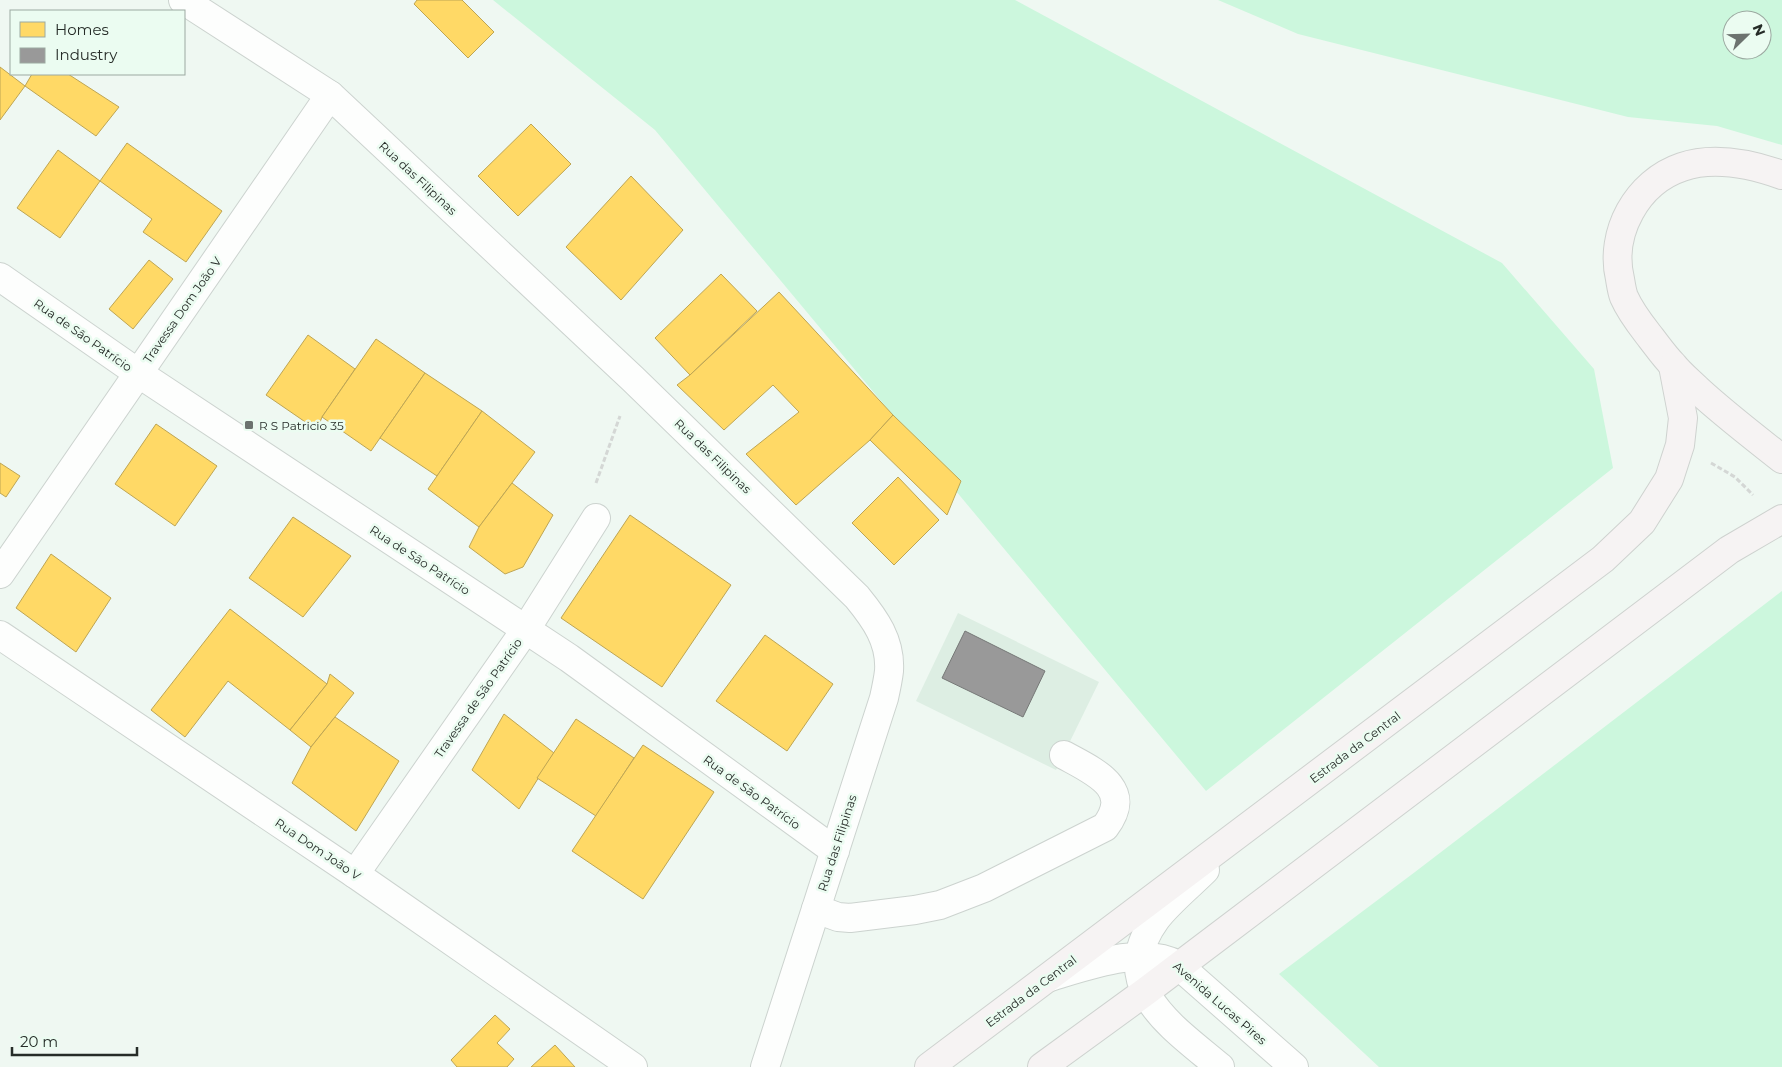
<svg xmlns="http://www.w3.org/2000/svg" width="1782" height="1067" viewBox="0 0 1782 1067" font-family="Montserrat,sans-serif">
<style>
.built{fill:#ddeee3}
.green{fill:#ccf7dd;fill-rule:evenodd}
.homes{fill:#ffd966;stroke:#bea553}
.industry{fill:#999;stroke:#767877}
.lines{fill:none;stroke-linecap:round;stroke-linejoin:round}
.minor-casing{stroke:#ccd3cf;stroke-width:30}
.major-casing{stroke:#ced2cf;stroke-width:30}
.path{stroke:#d4d7d5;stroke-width:3;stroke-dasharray:5 2.5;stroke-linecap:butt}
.minor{stroke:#fdfefd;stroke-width:28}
.major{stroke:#f6f3f3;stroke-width:28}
.poi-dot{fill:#6c736f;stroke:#ebfcf1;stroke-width:2}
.labels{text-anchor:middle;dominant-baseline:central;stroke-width:5;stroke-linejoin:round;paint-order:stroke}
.street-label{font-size:12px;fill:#262c28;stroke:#ebfcf1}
.poi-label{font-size:12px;fill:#262c28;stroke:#ebfcf1;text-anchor:start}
</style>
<rect width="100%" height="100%" fill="#eff8f2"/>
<path class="built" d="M958 613 1099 682 1056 770 916 701Z"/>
<g class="green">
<path d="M493 0H1015L1502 263 1594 369 1613 468 1206 791 655 130Z"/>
<path d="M1218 0H1782V145L1717 126 1628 117 1298 34ZM1732 20H1762V50H1732Z"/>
<path d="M1782 591V1067H1379L1279 974 1415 872Z"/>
</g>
<g class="homes">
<path d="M417 0H462L494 32 468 58 414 4Z"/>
<path d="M0 67 25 86 0 120Z"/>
<path d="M32 74H68L119 107 96 136 25 86Z"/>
<path d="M531 124 571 164 518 216 478 176Z"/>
<path d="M127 143 222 211 186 262 143 232 152 219 100 181Z"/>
<path d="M58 150 100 181 60 238 17 208Z"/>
<path d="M631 176 683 230 621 300 566 247Z"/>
<path d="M149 260 173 279 133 329 109 309Z"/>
<path d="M721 274 757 311 690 375 655 338Z"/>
<path d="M779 292 893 415 870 440 796 505 746 454 799 412 773 385 724 430 677 385 690 375Z"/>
<path d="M308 335 355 369 322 417 317 430 266 395Z"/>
<path d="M376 339 425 373 371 451 322 417Z"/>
<path d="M425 373 482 411 437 476 380 438Z"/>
<path d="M482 411 535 452 479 527 428 489Z"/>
<path d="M893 415 961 481 947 515 870 440Z"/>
<path d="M156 424 217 466 175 526 115 484Z"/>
<path d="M0 463 20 476 6 497 0 493Z"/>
<path d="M898 477 939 520 894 565 852 523Z"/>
<path d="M512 483 553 515 523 567 505 574 469 547 479 527Z"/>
<path d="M630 515 731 585 662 687 561 618Z"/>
<path d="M293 517 351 556 303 617 249 578Z"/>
<path d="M51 554 111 598 76 652 16 608Z"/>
<path d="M230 609 327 684 290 730 228 681 185 737 151 710Z"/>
<path d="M765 635 833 684 787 751 716 701Z"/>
<path d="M330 674 354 693 311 747 290 730 327 684Z"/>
<path d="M504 714 554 753 519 809 472 770Z"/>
<path d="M335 717 399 761 356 831 292 783 311 747Z"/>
<path d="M576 719 634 758 596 816 537 778Z"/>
<path d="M643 745 714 792 643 899 572 851Z"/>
<path d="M495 1015 510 1029 497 1043 514 1059 507 1067H457L451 1060Z"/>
<path d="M555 1045 575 1067H531Z"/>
</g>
<path class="industry" d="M965 631 1045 671 1023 717 942 678Z"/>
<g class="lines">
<g class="minor-casing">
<g id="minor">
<path d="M183 0 330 95 633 379 857 597C875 619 891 641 889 671 888 680 886 689 884 698L765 1067"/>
<path d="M0 277 138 373 569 658 835 851"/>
<path d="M0 574 330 95"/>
<path d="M0 635 355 874 633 1067"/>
<path d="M1205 870C1190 885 1168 903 1156 919 1107 986 1174 1028 1220 1067"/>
<path d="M355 874 526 629 596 518"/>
<path d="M816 909 838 917 850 918 915 910 940 905 984 888 1105 827C1135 788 1093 771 1064 755"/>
<path d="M1050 977C1087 966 1143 945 1178 965L1294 1067"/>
</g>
</g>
<g class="major-casing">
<g id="major">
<path d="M1782 175C1751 164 1714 156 1682 167 1637 182 1609 233 1620 279 1621 285 1622 292 1624 297 1631 313 1641 325 1651 338 1658 347 1665 357 1673 365 1680 374 1689 381 1697 389 1724 414 1753 436 1782 459"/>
<path d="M929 1067 1603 559 1642 522 1669 479 1680 445 1683 418 1673 366"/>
<path d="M1042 1067 1145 992 1729 550 1782 519"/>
</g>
</g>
<g class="path">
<path d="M1711 463 1735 477 1753 495"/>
<path d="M596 483 620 416"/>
</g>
<use href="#minor" class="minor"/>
<use href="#major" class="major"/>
</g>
<rect class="poi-dot" x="244" y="420" width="10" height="10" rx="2.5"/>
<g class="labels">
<g class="street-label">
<text transform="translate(418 178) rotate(43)">Rua das Filipinas</text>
<text transform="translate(182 310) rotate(-55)">Travessa Dom João V</text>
<text transform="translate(83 335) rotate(35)">Rua de São Patrício</text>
<text transform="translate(713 456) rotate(44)">Rua das Filipinas</text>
<text transform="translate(420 560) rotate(33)">Rua de São Patrício</text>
<text transform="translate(478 698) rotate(-55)">Travessa de São Patrício</text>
<text transform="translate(1355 747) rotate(-37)">Estrada da Central</text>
<text transform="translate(752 792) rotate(36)">Rua de São Patrício</text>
<text transform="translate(837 843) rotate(-72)">Rua das Filipinas</text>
<text transform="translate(318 849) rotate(34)">Rua Dom João V</text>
<text transform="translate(1031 991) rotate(-37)">Estrada da Central</text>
<text transform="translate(1220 1003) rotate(41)">Avenida Lucas Pires</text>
</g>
<g class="poi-label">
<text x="259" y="425">R S Patricio 35</text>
</g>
</g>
<rect x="10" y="10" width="175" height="65" fill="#ebfcf1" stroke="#9ca9a1"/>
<rect x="20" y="22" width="25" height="15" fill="#ffd966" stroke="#9ca9a1"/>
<text x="55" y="35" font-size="15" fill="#262c28">Homes</text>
<rect x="20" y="48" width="25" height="15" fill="#999999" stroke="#9ca9a1"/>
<text x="55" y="60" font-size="15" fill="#262c28">Industry</text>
<g transform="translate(1747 35) rotate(67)"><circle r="24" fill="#ebfcf1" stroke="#9ca9a1"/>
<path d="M0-4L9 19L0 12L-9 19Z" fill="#6c736f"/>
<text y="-8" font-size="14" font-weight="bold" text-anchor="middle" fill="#262c28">N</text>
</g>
<path d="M12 1047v8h125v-8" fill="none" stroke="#262c28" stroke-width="2.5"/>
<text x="20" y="1047" font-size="15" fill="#262c28" stroke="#ebfcf1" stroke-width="4" paint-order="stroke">20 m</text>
</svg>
